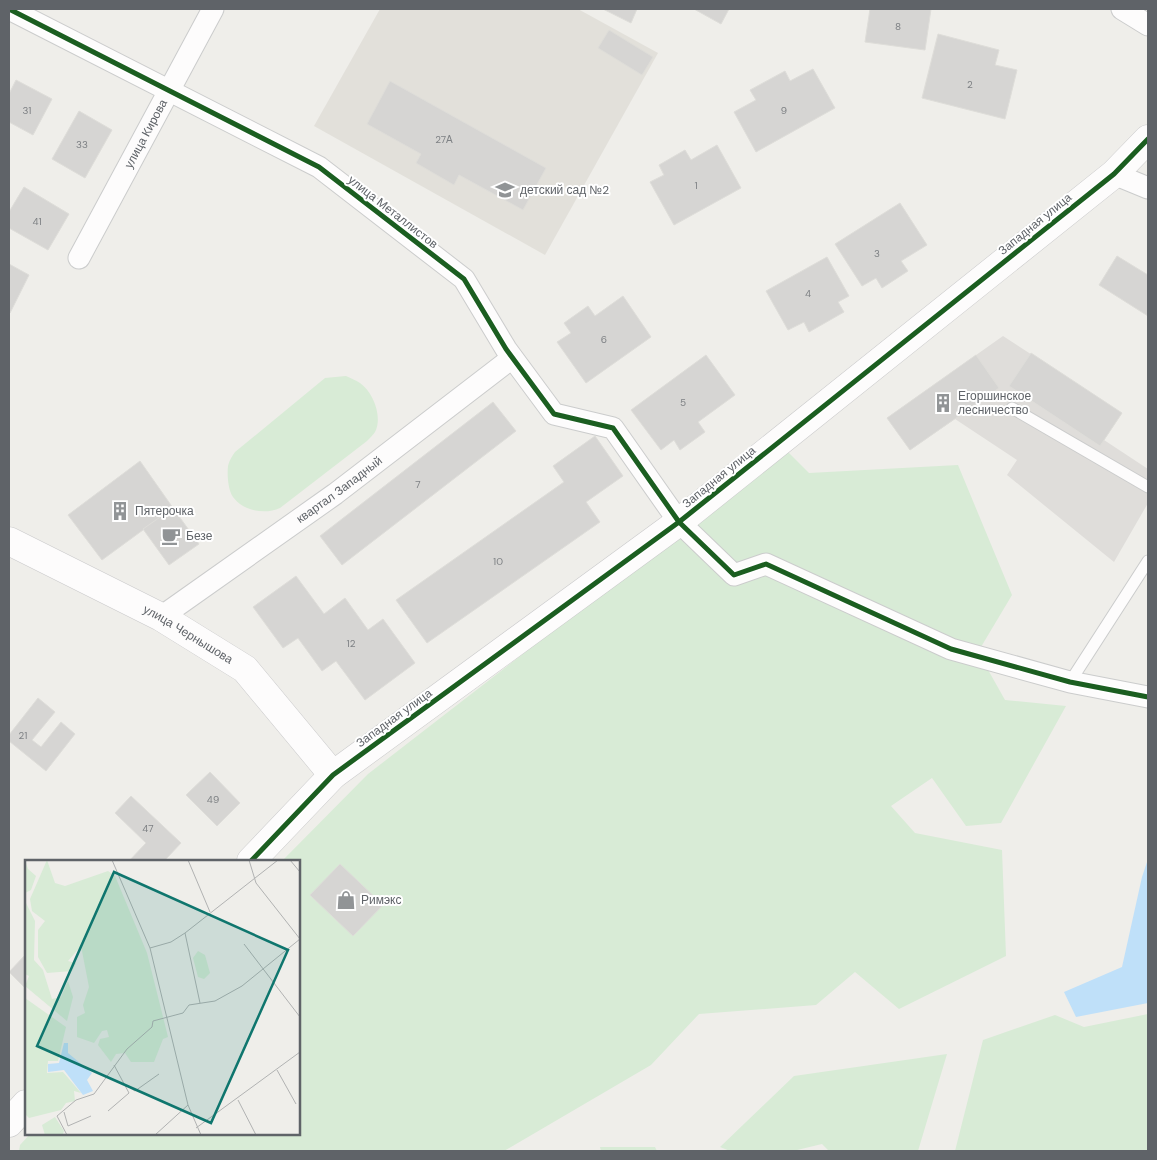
<svg xmlns="http://www.w3.org/2000/svg" width="1157" height="1160" viewBox="0 0 1157 1160" font-family="'DM Sans',sans-serif">
<style>
.industrial{fill:#dfddda}
.education{fill:#e2e0da}
.green{fill:#d8ebd6}
.water{fill:#bfe0f9}
.building{fill:#d6d5d3;stroke:#deddd9}
.lines{fill:none;stroke-linecap:round;stroke-linejoin:round}
.lane-casing{stroke:#cbcccc;stroke-width:13}
.street-casing{stroke:#cbcccc;stroke-width:23}
.secondary-casing{stroke:#cacacb;stroke-width:29}
.lane{stroke:#fdfcfc;stroke-width:11}
.street{stroke:#fdfcfc;stroke-width:21}
.secondary{stroke:#fdfcfc;stroke-width:28}
.cycleway-casing{stroke:#fff;stroke-width:8}
.cycleway{stroke:#1b5e20;stroke-width:5}
.labels{text-anchor:middle;dominant-baseline:central;stroke-width:4;stroke-linejoin:round;paint-order:stroke}
.number-label{font-size:10px;fill:#7e8184}
.street-label{font-size:12px;fill:#5f6368;stroke:#fff}
.poi-label{font-size:12px;fill:#5f6368;stroke:#fff;text-anchor:start}
.inset-road{fill:none;stroke:#b1b2b2;stroke-width:1}
.view{fill:#0f766e;fill-opacity:0.15;stroke:#0f766e;stroke-width:2.5}
.inset-edge{fill:none;stroke:#5f6368;stroke-width:2.5}
</style>
<rect width="100%" height="100%" fill="#efeeea"/>
<path class="industrial" d="M1003 336 1122 413 1104 440 1148 469V503L1114 562 1007 475 1017 460 955 419 910 450 887 418Z"/>
<path class="education" d="M380 9H578L658 53 545 255 314 126Z"/>
<g class="green">
<path d="M346 376C350 378 356 380 360 383 373 392 383 417 375 432 373 435 370 438 367 441L280 508C265 515 243 511 233 497 228 490 227 475 228 466 229 461 232 456 235 452L325 378Z"/>
<path d="M786 450 809 473 958 465 1012 595 978 652 1005 700 1066 706 1001 823 966 826 932 778 891 806 915 833 1002 850 1006 956 899 1009 855 972 816 1005 699 1014 651 1065 504 1151H19L20 1145 30 1134H299V861H282L368 774Z"/>
<path d="M1148 1014V1151H955L983 1040 1055 1015 1084 1027Z"/>
<path d="M947 1054 918 1151H829L822 1144 793 1151H730L720 1147 794 1076Z"/>
<path d="M600 1147H655L657 1151H601Z"/>
</g>
<path class="water" d="M1148 859V1003L1076 1017 1064 992 1122 967 1142 877Z"/>
<g class="building">
<path d="M603 9H637L631 23Z"/>
<path d="M694 9H729L721 24Z"/>
<path d="M870 9H931L925 50 865 42Z"/>
<path d="M609 30 653 57 642 75 598 48Z"/>
<path d="M938 34 999 50 995 65 1017 70 1005 119 922 98Z"/>
<path d="M813 69 835 108 756 152 734 112 756 100 750 90 785 71 790 81Z"/>
<path d="M16 80 52 99 33 135 9 122V94Z"/>
<path d="M390 81 546 168 523 210 459 175 454 185 416 163 421 154 367 124Z"/>
<path d="M79 111 112 130 85 178 52 159Z"/>
<path d="M717 145 741 188 674 225 650 182 664 175 659 165 685 150 691 160Z"/>
<path d="M24 187 69 214 48 250 9 228V212Z"/>
<path d="M900 203 927 245 901 261 908 271 882 288 876 278 862 286 835 244Z"/>
<path d="M1117 256 1148 275V316L1099 285Z"/>
<path d="M827 257 849 296 838 302 844 312 809 332 804 322 788 330 766 291Z"/>
<path d="M9 264 29 275 10 313H9Z"/>
<path d="M623 296 651 337 586 383 557 342 571 333 564 323 588 306 595 316Z"/>
<path d="M1031 353 1122 413 1100 446 1009 386Z"/>
<path d="M706 355 735 395 698 422 705 432 680 450 674 440 661 450 631 410Z"/>
<path d="M976 355 999 388 910 450 887 418Z"/>
<path d="M493 402 516 431 342 565 320 536Z"/>
<path d="M595 436 623 476 586 502 600 522 427 643 396 600 564 482 553 466Z"/>
<path d="M140 461 173 508 102 560 68 515Z"/>
<path d="M173 508 199 544 169 565 143 529Z"/>
<path d="M296 576 324 614 345 598 368 630 383 619 415 663 365 700 336 661 322 671 298 638 283 648 253 607Z"/>
<path d="M38 698 55 712 32 740 41 747 61 722 75 734 46 771 9 741V735Z"/>
<path d="M210 772 240 803 217 826 186 795Z"/>
<path d="M131 796 181 843 166 859 168 861H129L146 843 115 813Z"/>
<path d="M340 864 383 905 353 936 310 895Z"/>
<path d="M26 954V989L9 972Z"/>
</g>
<g class="lines">
<g class="lane-casing">
<g id="lane">
<path d="M1012 408 1148 487"/>
<path d="M1070 682 1148 561"/>
</g>
</g>
<g class="street-casing">
<g id="street">
<path d="M9 9 319 167 464 279 506 349 554 414 613 428 679 522 734 575 766 564 951 649 1070 682 1148 697"/>
<path d="M1122 9 1148 25"/>
<path d="M1114 174 1148 188"/>
<path id="s1" d="M79 258 213 9"/>
<path id="s2" d="M161 617 335 494 512 358"/>
</g>
</g>
<g class="secondary-casing">
<g id="secondary">
<path id="s3" d="M9 541 161 617 245 669 333 775"/>
<path d="M251 861 333 775 679 522 1114 174 1148 139"/>
<path d="M9 1123 26 1104"/>
</g>
</g>
<use href="#lane" class="lane"/>
<use href="#street" class="street"/>
<use href="#secondary" class="secondary"/>
<g class="cycleway-casing">
<g id="cycleway">
<path d="M9 9 319 167 464 279 506 349 554 414 613 428 679 522 734 575 766 564 951 649 1070 682 1148 697"/>
<path d="M251 861 333 775 679 522 1114 174 1148 139"/>
</g>
</g>
<use href="#cycleway" class="cycleway"/>
</g>
<defs>
<g id="school-bare" transform="scale(1.5)"><path d="M0-5L7-2L0 1L-7-2ZM-4 1L0 2.5L4 1V4Q0 6-4 4Z" fill="#919496" stroke="#fff" stroke-width="2.5" paint-order="stroke"/></g>
<g id="building-bare" transform="scale(1.5)"><path d="M-4-6H4V6H1V3H-1V6H-4ZM-2.5-4.3h1.7v1.8h-1.7ZM.8-4.3h1.7v1.8H.8ZM-2.5-1h1.7V.8h-1.7ZM.8-1h1.7V.8H.8Z" fill="#919496" stroke="#fff" stroke-width="2.5" paint-order="stroke"/></g>
<g id="cafe-bare" transform="scale(1.5)"><path d="M-5.5-4.5H6V0H3Q3 3.5 0 3.5H-2.5Q-5.5 3.5-5.5 0ZM3-3.2v2h1.7v-2ZM-6 4.5H4V6H-6Z" fill="#919496" stroke="#fff" stroke-width="2.5" paint-order="stroke"/></g>
<g id="shop-bare" transform="scale(1.5)"><path d="M-5-2.5h2.3a2.7 3.5 0 0 1 5.4 0H5L5.5 6h-11ZM-1.5-2.5h3a1.5 2.3 0 0 0-3 0Z" fill="#919496" stroke="#fff" stroke-width="2.5" paint-order="stroke"/></g>
</defs>
<g fill-rule="evenodd">
<use href="#school-bare" x="505" y="190"/>
<use href="#building-bare" x="943" y="403"/>
<use href="#building-bare" x="120" y="511"/>
<use href="#cafe-bare" x="171" y="536"/>
<use href="#shop-bare" x="346" y="900"/>
</g>
<g class="labels">
<g class="number-label">
<text x="898" y="26">8</text>
<text x="970" y="84">2</text>
<text x="27" y="110">31</text>
<text x="784" y="110">9</text>
<text x="444" y="139">27А</text>
<text x="82" y="144">33</text>
<text x="696" y="185">1</text>
<text x="37" y="221">41</text>
<text x="877" y="253">3</text>
<text x="808" y="293">4</text>
<text x="604" y="339">6</text>
<text x="683" y="402">5</text>
<text x="418" y="484">7</text>
<text x="498" y="561">10</text>
<text x="351" y="643">12</text>
<text x="23" y="735">21</text>
<text x="213" y="799">49</text>
<text x="148" y="828">47</text>
</g>
<g class="street-label">
<text stroke="none"><textPath href="#s1" startOffset="141">улица Кирова</textPath></text>
<text transform="translate(393 212) rotate(38)">улица Металлистов</text>
<text transform="translate(1035 224) rotate(-39)">Западная улица</text>
<text transform="translate(719 477) rotate(-39)">Западная улица</text>
<text stroke="none"><textPath href="#s2" startOffset="219">квартал Западный</textPath></text>
<text stroke="none"><textPath href="#s3" startOffset="202">улица Чернышова</textPath></text>
<text transform="translate(394 718) rotate(-36)">Западная улица</text>
</g>
<g class="poi-label">
<text x="520" y="190">детский сад №2</text>
<text x="958" y="396">Егоршинское<tspan x="958" dy="14">лесничество</tspan></text>
<text x="135" y="511">Пятерочка</text>
<text x="186" y="536">Безе</text>
<text x="361" y="900">Римэкс</text>
</g>
</g>
<g transform="translate(25 860)">
<rect width="275" height="275" fill="#efeeea"/>
<path d="M0 0 3 9 11 16 6 30 0 33ZM22 0 30 23 40 26 83 11 90 16 122 93 143 177 138 179 129 202H106L100 193 91 194 86 202 73 185 75 179 84 177 82 170 77 171 69 183 52 177V157L60 153 58 145 64 127 56 86 43 101 51 103 47 111 22 113 13 97V70L20 61 7 51 5 39ZM0 41 10 61 9 100 18 110 27 139 36 137 43 121 48 137 42 161 0 126 4 116 0 114ZM173 91 180 95 185 113 179 119 173 117 168 98ZM0 138 41 167 33 201H23L22 213 38 212 56 233 49 231 50 241 41 243 36 250 4 258 0 254ZM30 257 39 271 38 274 20 275 17 265Z" fill="#d8ebd6"/>
<path d="M39 183H43V193L67 213 62 220 68 231 58 235 39 210 23 212V204L34 203Z" fill="#bfe0f9"/>
<path class="inset-road" d="M87 0 125 88 163 245 176 275M163 0 185 52M265 0 275 12M160 73 175 143M219 84 275 157M125 88 146 82 160 73 253 0M252 210 271 244M104 227 110 231 134 214M213 240 231 275M83 251 104 233 89 205M39 252 43 266 66 256M171 268 275 192M42 275 32 256 51 240 69 234 102 189 127 167 128 161 158 153 164 145 190 141 217 126 275 79 231 23 224 0M130 275 163 245"/>
<path class="view" d="M89 12 263 90 186 263 12 186Z"/>
<rect width="275" height="275" class="inset-edge"/>
</g>
<rect width="1157" height="1160" fill="none" stroke="#5f6368" stroke-width="20"/>
</svg>
